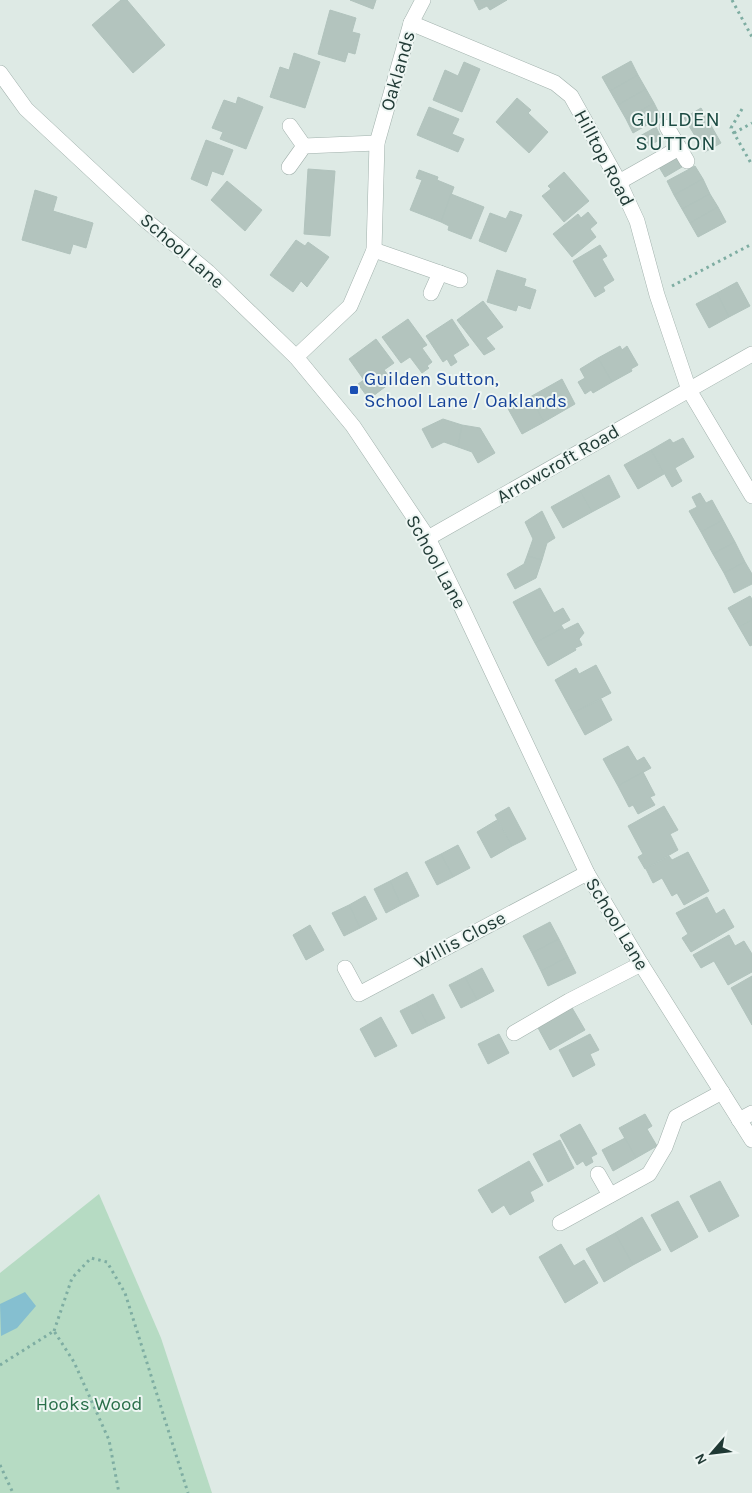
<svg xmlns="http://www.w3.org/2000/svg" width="752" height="1493" viewBox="0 0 752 1493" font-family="Karla,sans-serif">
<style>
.green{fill:#b6dbc3}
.water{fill:#85bfd0}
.building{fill:#b3c4be;stroke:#b1c3bd}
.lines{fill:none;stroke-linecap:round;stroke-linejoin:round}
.minor-casing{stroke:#a1b1ac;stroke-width:16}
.path{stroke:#7eada2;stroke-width:3;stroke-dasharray:2.5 4;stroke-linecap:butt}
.minor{stroke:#fff;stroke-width:15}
.transit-dot{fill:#1a4fb4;stroke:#eef6f3;stroke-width:2}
.labels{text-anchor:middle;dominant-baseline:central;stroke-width:4;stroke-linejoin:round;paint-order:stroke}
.street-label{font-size:19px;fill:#1f3934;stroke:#eef6f3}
.transit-label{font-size:19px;fill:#164399;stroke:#eef6f3;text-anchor:start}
.park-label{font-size:19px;fill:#2a6f4a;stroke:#eef6f3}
.quarter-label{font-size:21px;letter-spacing:1px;fill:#1c4b43;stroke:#eef6f3}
</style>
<rect width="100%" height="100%" fill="#deeae5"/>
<path class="green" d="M99 1194 161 1338 212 1493H0V1273Z"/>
<path class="water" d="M25 1292 36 1306 17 1328 1 1336 0 1304Z"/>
<g class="building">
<path d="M121 0H127L165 45 133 73 92 25Z"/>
<path d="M350 0H376L373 9Z"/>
<path d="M474 0H507L490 10 487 6 479 10Z"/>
<path d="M330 10 356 18 352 32 360 34 355 54 348 52 345 62 318 54Z"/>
<path d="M294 53 320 62 305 108 270 97 280 67 289 70Z"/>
<path d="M631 61 638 75 610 91 602 77Z"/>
<path d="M464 62 480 69 462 112 433 100 445 70 458 76Z"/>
<path d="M638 75 646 89 618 105 610 91Z"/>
<path d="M646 89 654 103 626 119 618 105Z"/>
<path d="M238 97 263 107 246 149 220 139 223 132 212 128 224 100 236 104Z"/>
<path d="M517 98 531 110 528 113 548 132 529 153 496 122Z"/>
<path d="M654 103 661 117 633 133 626 119Z"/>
<path d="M429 107 459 119 452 134 464 139 458 152 417 135Z"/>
<path d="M701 108 721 143 705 152 684 118Z"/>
<path d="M656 127 662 139 645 147 640 136Z"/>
<path d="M206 140 233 150 223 175 212 171 207 186 191 179Z"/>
<path d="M676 157 682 167 665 177 659 167Z"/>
<path d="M695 166 703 179 674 195 667 181Z"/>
<path d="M308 169 335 171 330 236 304 234Z"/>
<path d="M419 170 438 177 437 180 454 187 441 222 410 210 422 180 416 178Z"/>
<path d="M564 172 589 201 564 222 542 196 551 189 548 186Z"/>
<path d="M703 179 710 194 682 209 674 195Z"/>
<path d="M227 181 262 210 245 231 211 200Z"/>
<path d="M35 190 57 197 53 211 93 223 86 248 73 244 70 254 22 240Z"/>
<path d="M451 194 484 207 471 239 448 230 449 226 441 222Z"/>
<path d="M710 194 718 207 690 223 682 209Z"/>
<path d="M718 207 726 222 698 237 690 223Z"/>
<path d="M510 211 522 215 506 252 479 241 490 213 506 219Z"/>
<path d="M588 212 597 223 590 229 596 237 572 257 553 234 578 214 581 218Z"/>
<path d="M296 240 305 246 308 242 329 257 307 287 301 281 293 292 270 275Z"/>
<path d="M600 245 607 256 602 259 614 280 603 287 605 291 595 297 573 261Z"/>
<path d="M497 270 526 279 524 286 536 290 530 309 518 305 516 311 487 302Z"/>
<path d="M737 282 750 306 729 317 717 293Z"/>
<path d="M717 293 729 317 709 328 696 304Z"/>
<path d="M483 301 503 327 486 338 495 349 484 355 457 320Z"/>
<path d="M408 319 427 345 422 348 432 362 427 366 429 368 422 373 410 357 401 363 382 337Z"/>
<path d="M452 319 469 345 453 355 457 362 451 366 447 359 443 362 426 336Z"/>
<path d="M376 339 394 363 384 370 393 381 369 399 358 384 364 380 349 359Z"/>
<path d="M620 346 622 350 627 346 638 365 631 369 632 371 612 382 598 358Z"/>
<path d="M598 358 612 382 593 393 591 390 585 394 578 382 585 378 580 369Z"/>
<path d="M562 379 575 404 544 422 530 397Z"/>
<path d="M530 397 544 422 522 434 506 405 515 400 518 404Z"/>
<path d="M443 419 462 425 458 447 444 442 432 448 422 429Z"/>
<path d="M462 425 480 428 495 453 478 463 472 452 458 447Z"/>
<path d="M683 438 694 457 675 468 682 481 672 487 651 450 670 439 673 443Z"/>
<path d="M651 450 664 474 638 489 624 465Z"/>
<path d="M609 475 620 497 592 512 580 491Z"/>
<path d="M580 491 592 512 563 528 551 507Z"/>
<path d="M700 493 706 503 712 500 723 520 701 532 689 511 697 507 692 497Z"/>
<path d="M542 511 555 538 547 543 542 560 527 556 533 539 525 522Z"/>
<path d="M723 520 735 542 713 554 701 532Z"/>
<path d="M735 542 745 562 724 573 713 554Z"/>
<path d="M527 556 542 560 536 578 515 589 507 574 524 564Z"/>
<path d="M745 562 752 574V584L734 593 724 573Z"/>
<path d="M540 588 554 613 563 608 570 620 561 625 563 628 535 643 513 602Z"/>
<path d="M750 596 752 599V620L739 627 728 608Z"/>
<path d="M752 620V645L750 646 739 627Z"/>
<path d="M578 623 584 633 579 639 582 645 575 648 576 650 548 666 535 643 563 628 564 630Z"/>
<path d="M596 665 611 693 573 713 555 680 576 668 579 674Z"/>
<path d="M601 699 612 720 585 735 573 713Z"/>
<path d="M628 746 637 761 644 757 651 768 618 786 603 759Z"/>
<path d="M643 772 655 795 650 797 655 805 638 814 633 805 629 807 618 786Z"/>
<path d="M664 806 678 830 670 834 678 850 645 869 638 857 643 854 628 826Z"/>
<path d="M509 807 526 839 512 846 495 815Z"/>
<path d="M497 820 512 846 491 858 477 832Z"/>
<path d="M458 845 470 868 453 877 441 854Z"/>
<path d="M688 852 709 891 684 905 677 893 672 896 662 878 653 883 646 869 669 856 672 860Z"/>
<path d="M441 854 453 877 437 885 425 862Z"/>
<path d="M407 872 419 896 401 905 390 881Z"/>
<path d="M390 881 401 905 386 913 374 889Z"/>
<path d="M365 896 377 919 360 928 349 905Z"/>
<path d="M707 897 716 914 724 909 734 927 691 952 682 938 688 934 676 913Z"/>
<path d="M349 905 360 928 344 936 332 913Z"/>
<path d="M550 922 559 939 532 953 523 936Z"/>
<path d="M310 925 324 950 306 960 293 935Z"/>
<path d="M729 935 735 946 744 941 752 954V972L728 985 714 961 701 968 693 955Z"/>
<path d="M559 939 568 957 541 971 532 953Z"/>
<path d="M568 957 576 973 548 986 541 971Z"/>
<path d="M482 968 494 991 477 1000 465 977Z"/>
<path d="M752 976V1025L731 988Z"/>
<path d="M465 977 477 1000 461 1008 449 985Z"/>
<path d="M433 994 445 1018 428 1026 416 1003Z"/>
<path d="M416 1003 428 1026 412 1034 400 1011Z"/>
<path d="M571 1006 585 1030 550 1050 537 1026Z"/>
<path d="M381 1017 397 1046 375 1057 360 1029Z"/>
<path d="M499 1034 509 1053 488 1064 478 1044Z"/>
<path d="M590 1034 599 1050 590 1054 595 1065 573 1077 559 1050Z"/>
<path d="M645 1114 652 1126 647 1129 657 1146 636 1158 619 1128Z"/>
<path d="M580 1124 597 1154 591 1157 593 1162 586 1166 583 1161 577 1165 560 1135Z"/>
<path d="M625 1138 636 1158 613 1171 602 1150Z"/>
<path d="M560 1140 574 1168 548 1182 533 1154Z"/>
<path d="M529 1161 543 1185 530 1192 534 1201 510 1215 504 1205 492 1213 478 1190Z"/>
<path d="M720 1181 739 1216 709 1232 690 1196Z"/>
<path d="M678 1201 698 1237 671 1252 651 1215Z"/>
<path d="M642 1217 661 1250 633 1265 615 1233Z"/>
<path d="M615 1233 633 1265 604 1282 586 1249Z"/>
<path d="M561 1244 574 1266 584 1260 598 1283 565 1303 539 1257Z"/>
</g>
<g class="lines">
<g class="minor-casing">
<g id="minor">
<path d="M411 23 555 83 571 96 619 182 637 221 657 295 689 390 752 496"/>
<path d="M0 73 26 109 143 218 208 272 296 357 353 426 428 538 462 608 587 873 641 964 752 1140"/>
<path d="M290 126 304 146"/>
<path d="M667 127 687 161"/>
<path d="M289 167 304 146 377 143"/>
<path d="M619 182 679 148"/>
<path d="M374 250 460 280"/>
<path d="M431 293 440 273"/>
<path d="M296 357 350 306 374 250 377 143 411 23 423 0"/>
<path d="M428 538 752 354"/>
<path d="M345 968 359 994 587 873"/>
<path d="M514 1033 569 1001 641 964"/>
<path d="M739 1120 752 1113"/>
<path d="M598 1174 610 1195"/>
<path d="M560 1223 649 1174 665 1147 676 1117 722 1092"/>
</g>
</g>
<g class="path">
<path d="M732 0 752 37"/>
<path d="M742 109 731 128 752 165"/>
<path d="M734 133 752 123"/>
<path d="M672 286 752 244"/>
<path d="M54 1331 72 1278 91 1258 107 1262 125 1293 188 1493"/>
<path d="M0 1365 54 1331 74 1362 109 1440 119 1493"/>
<path d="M0 1465 13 1493"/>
</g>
<use href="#minor" class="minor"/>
</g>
<rect class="transit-dot" x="349" y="385" width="10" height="10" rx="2.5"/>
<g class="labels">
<g class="street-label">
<text transform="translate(398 71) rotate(-74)">Oaklands</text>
<text transform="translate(604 158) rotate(62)">Hilltop Road</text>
<text transform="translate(182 251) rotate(41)">School Lane</text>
<text transform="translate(558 464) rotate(-30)">Arrowcroft Road</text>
<text transform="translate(436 562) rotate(61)">School Lane</text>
<text transform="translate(617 924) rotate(59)">School Lane</text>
<text transform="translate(460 940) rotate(-28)">Willis Close</text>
</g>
<g class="transit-label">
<text x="364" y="379">Guilden Sutton,<tspan x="364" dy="22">School Lane / Oaklands</tspan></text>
</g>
<g class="park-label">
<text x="89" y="1404">Hooks Wood</text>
</g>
<g class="quarter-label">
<text x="676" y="119">GUILDEN<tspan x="676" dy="24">SUTTON</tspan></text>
</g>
</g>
<g transform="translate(712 1453) rotate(242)" stroke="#eef6f3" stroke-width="4" paint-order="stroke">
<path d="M0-4L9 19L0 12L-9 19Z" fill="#1f3934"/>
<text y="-8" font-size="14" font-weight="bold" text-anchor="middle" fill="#1f3934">N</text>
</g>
</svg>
